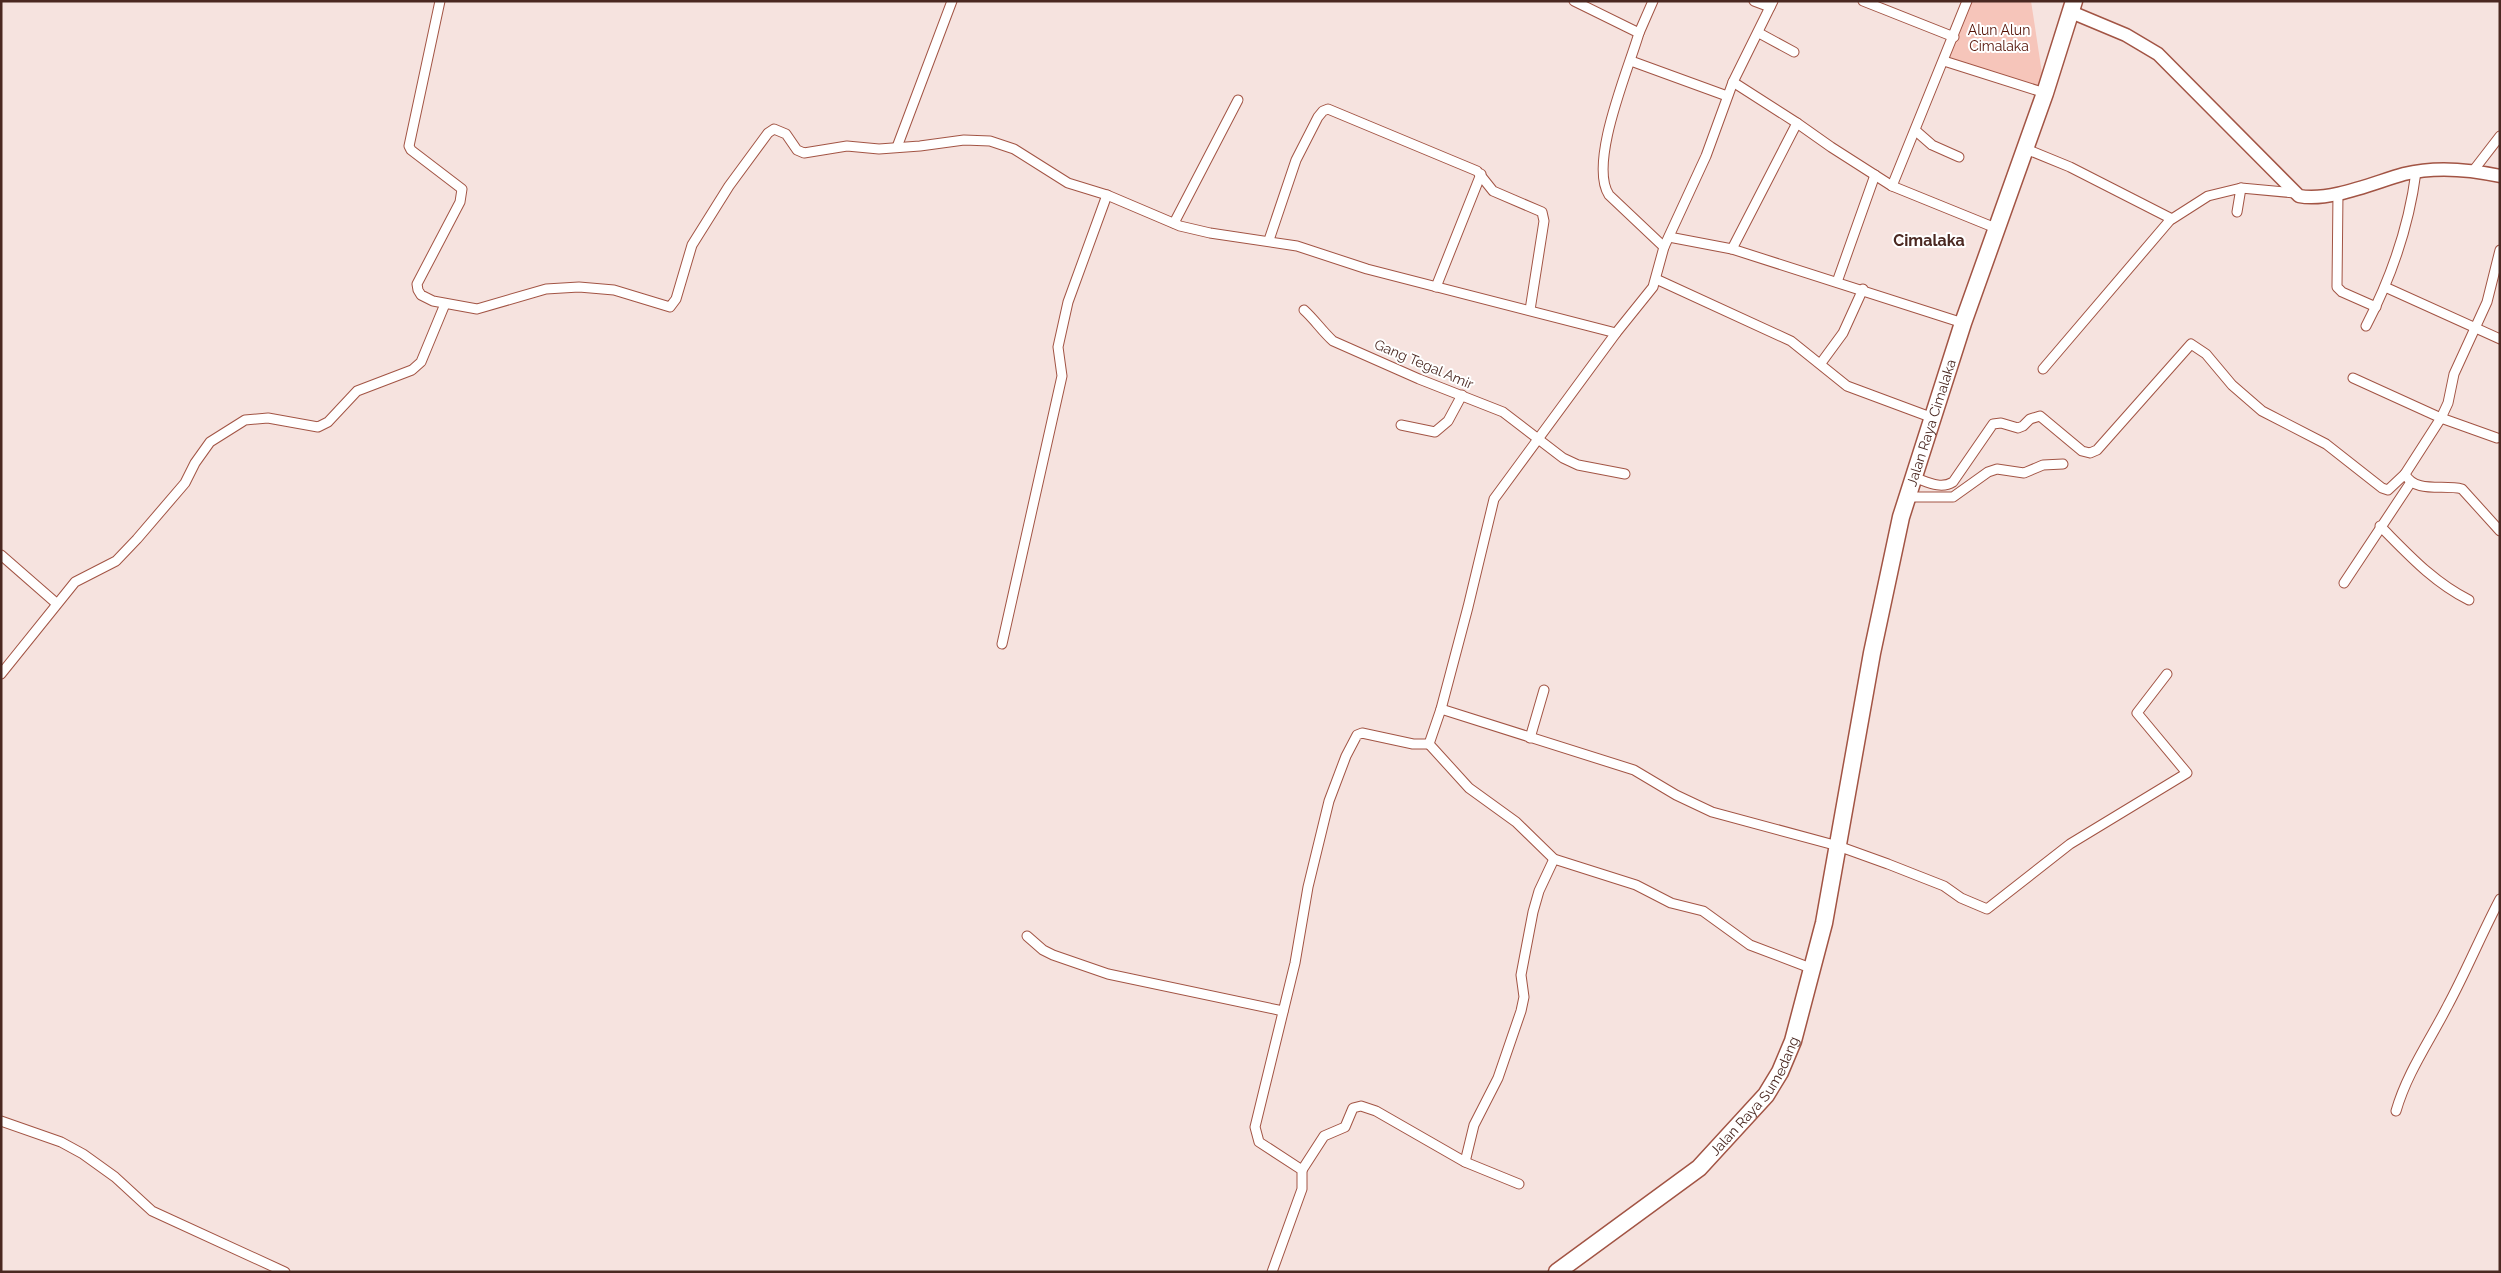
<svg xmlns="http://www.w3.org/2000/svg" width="2501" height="1273" viewBox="0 0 2501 1273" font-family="Raleway,sans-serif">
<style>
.park{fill:#f6c5ba}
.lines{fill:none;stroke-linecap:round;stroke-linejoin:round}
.street-casing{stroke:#a25444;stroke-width:11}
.secondary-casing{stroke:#a25444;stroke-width:15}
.highway-casing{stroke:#a25444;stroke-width:19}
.street{stroke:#fff;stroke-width:9}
.secondary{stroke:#fff;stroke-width:12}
.highway{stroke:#fff;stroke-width:16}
.labels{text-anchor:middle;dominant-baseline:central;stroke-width:4;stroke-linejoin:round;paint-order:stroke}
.park-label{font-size:14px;fill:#541206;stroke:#fff}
.street-label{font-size:14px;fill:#4a2821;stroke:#fff}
.quarter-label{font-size:16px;font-weight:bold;fill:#4a2821;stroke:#fff}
</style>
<rect width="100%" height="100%" fill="#f6e3df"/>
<path class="park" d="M1966 1H2031L2045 93 1944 61Z"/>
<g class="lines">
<g class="street-casing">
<g id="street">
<path d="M440 1 409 146 411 150 462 189 460 202 417 284 418 290 421 295 433 301 477 309 546 289 579 287 614 290 670 307 676 299 692 245 729 186 768 133 774 129 786 134 797 150 804 153 847 146 879 149 920 146 964 140 990 141 1014 149 1068 183 1107 195 1180 226 1210 233 1297 246 1367 269 1616 333"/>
<path d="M1574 1 1639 33C1629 68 1588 163 1609 195L1664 247"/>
<path d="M1754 1 1770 7"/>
<path d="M1863 1 1954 37"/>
<path d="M1639 33 1653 1"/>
<path d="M1759 33 1794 52"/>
<path d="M1631 61 1727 96"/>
<path d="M1944 61 2045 93"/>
<path d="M1733 82 1797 123"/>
<path d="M1916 131 1932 145 1959 157"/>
<path d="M897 147 952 1"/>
<path d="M2026 149 2070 167 2172 219 2208 196 2241 188 2237 212"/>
<path d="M2473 171 2500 136"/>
<path d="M1892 186 1967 1"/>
<path d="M2241 188 2295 193"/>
<path d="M2338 193 2337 287 2342 292 2376 307"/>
<path d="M1174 223 1238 100"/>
<path d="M1669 237 1732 249 1963 323"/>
<path d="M1269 240 1296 160 1318 117 1323 111 1328 109 1477 171 1493 191 1542 212 1544 221 1530 310"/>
<path d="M1732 249 1797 123 1831 147 1892 186 1998 229"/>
<path d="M1656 279 1791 341 1847 386 1933 418"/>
<path d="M1837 282 1875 175"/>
<path d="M1436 287 1481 174"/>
<path d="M2385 287 2500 339"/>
<path d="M1304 310C1315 320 1322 331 1333 341L1419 379 1503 412 1563 458 1578 465 1625 474"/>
<path d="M2366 326C2391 278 2409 226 2416 172"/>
<path d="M1821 363 1843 333 1863 289"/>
<path d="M2043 369 2171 219"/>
<path d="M2353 378 2441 418 2405 474C2415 494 2444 484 2462 489L2500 531"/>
<path d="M1401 425 1435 432 1448 421 1462 395"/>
<path d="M2497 438 2441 418 2448 403 2454 374 2487 302 2500 250"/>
<path d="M1913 477C1926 481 1940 490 1953 482L1993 424 2001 423 2018 428 2023 426 2030 419 2040 416 2082 451 2090 453 2097 450 2191 344 2206 354 2232 385 2262 411 2326 444 2382 488 2388 490 2405 474"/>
<path d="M1907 497H1953L1988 472 1997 469 2024 473 2043 465 2063 464"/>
<path d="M2380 526C2408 554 2433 582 2469 600"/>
<path d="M1 555 56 603"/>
<path d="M2344 583 2411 482"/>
<path d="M1002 644 1062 376 1058 347 1068 302 1107 195"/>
<path d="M1 674 75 582 116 561 137 539 185 483 195 463 210 442 245 420 268 418 318 427 328 422 357 391 412 370 421 362 445 304"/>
<path d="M1441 709 1634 770 1676 795 1712 812 1838 846 1888 864 1944 886 1961 898 1987 909 2070 844 2187 773 2137 713 2167 674"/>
<path d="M1530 738 1544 690"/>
<path d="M1429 744 1441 709 1468 607 1494 499 1616 333 1653 287 1664 247 1706 156 1733 82 1773 1"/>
<path d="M1429 744 1469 788 1516 822 1554 859 1636 885 1671 903 1703 911 1750 945 1813 969"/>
<path d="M1027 936 1043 950 1053 955 1108 974 1283 1011"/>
<path d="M2396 1111C2407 1073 2429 1042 2447 1007 2466 972 2481 935 2500 899"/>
<path d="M1 1121 61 1142 83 1154 115 1177 152 1211 285 1272"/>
<path d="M1465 1162 1474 1125 1498 1078 1521 1011 1524 997 1521 975 1533 912 1539 891 1554 859"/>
<path d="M1302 1170 1324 1136 1345 1127 1353 1108 1361 1106 1376 1111 1465 1162 1519 1184"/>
<path d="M1272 1272 1302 1189V1170L1259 1142 1255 1127 1295 963 1308 887 1329 801 1346 756 1357 735 1362 733 1413 744H1429"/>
</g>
</g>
<g class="secondary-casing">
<path id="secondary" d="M2071 12 2126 35 2158 54 2299 196C2330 202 2375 182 2404 174 2436 166 2468 169 2500 176"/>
</g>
<g class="highway-casing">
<g id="highway">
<path id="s1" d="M1557 1272 1699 1168 1766 1095 1780 1072 1793 1041 1824 923 1872 653 1901 517 1963 323 2045 93 2074 1"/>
</g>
</g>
<use href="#street" class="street"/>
<use href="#secondary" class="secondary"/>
<use href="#highway" class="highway"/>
</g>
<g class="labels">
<g class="park-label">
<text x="1999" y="30">Alun Alun<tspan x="1999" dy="16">Cimalaka</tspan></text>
</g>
<g class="street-label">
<text transform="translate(1424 364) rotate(23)">Gang Tegal Amir</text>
<text stroke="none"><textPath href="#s1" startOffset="970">Jalan Raya Cimalaka</textPath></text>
<text stroke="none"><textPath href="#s1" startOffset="268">Jalan Raya Sumedang</textPath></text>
</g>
<g class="quarter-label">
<text x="1929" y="240">Cimalaka</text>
</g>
</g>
<rect width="2501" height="1273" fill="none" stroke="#4a2821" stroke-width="5"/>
</svg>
